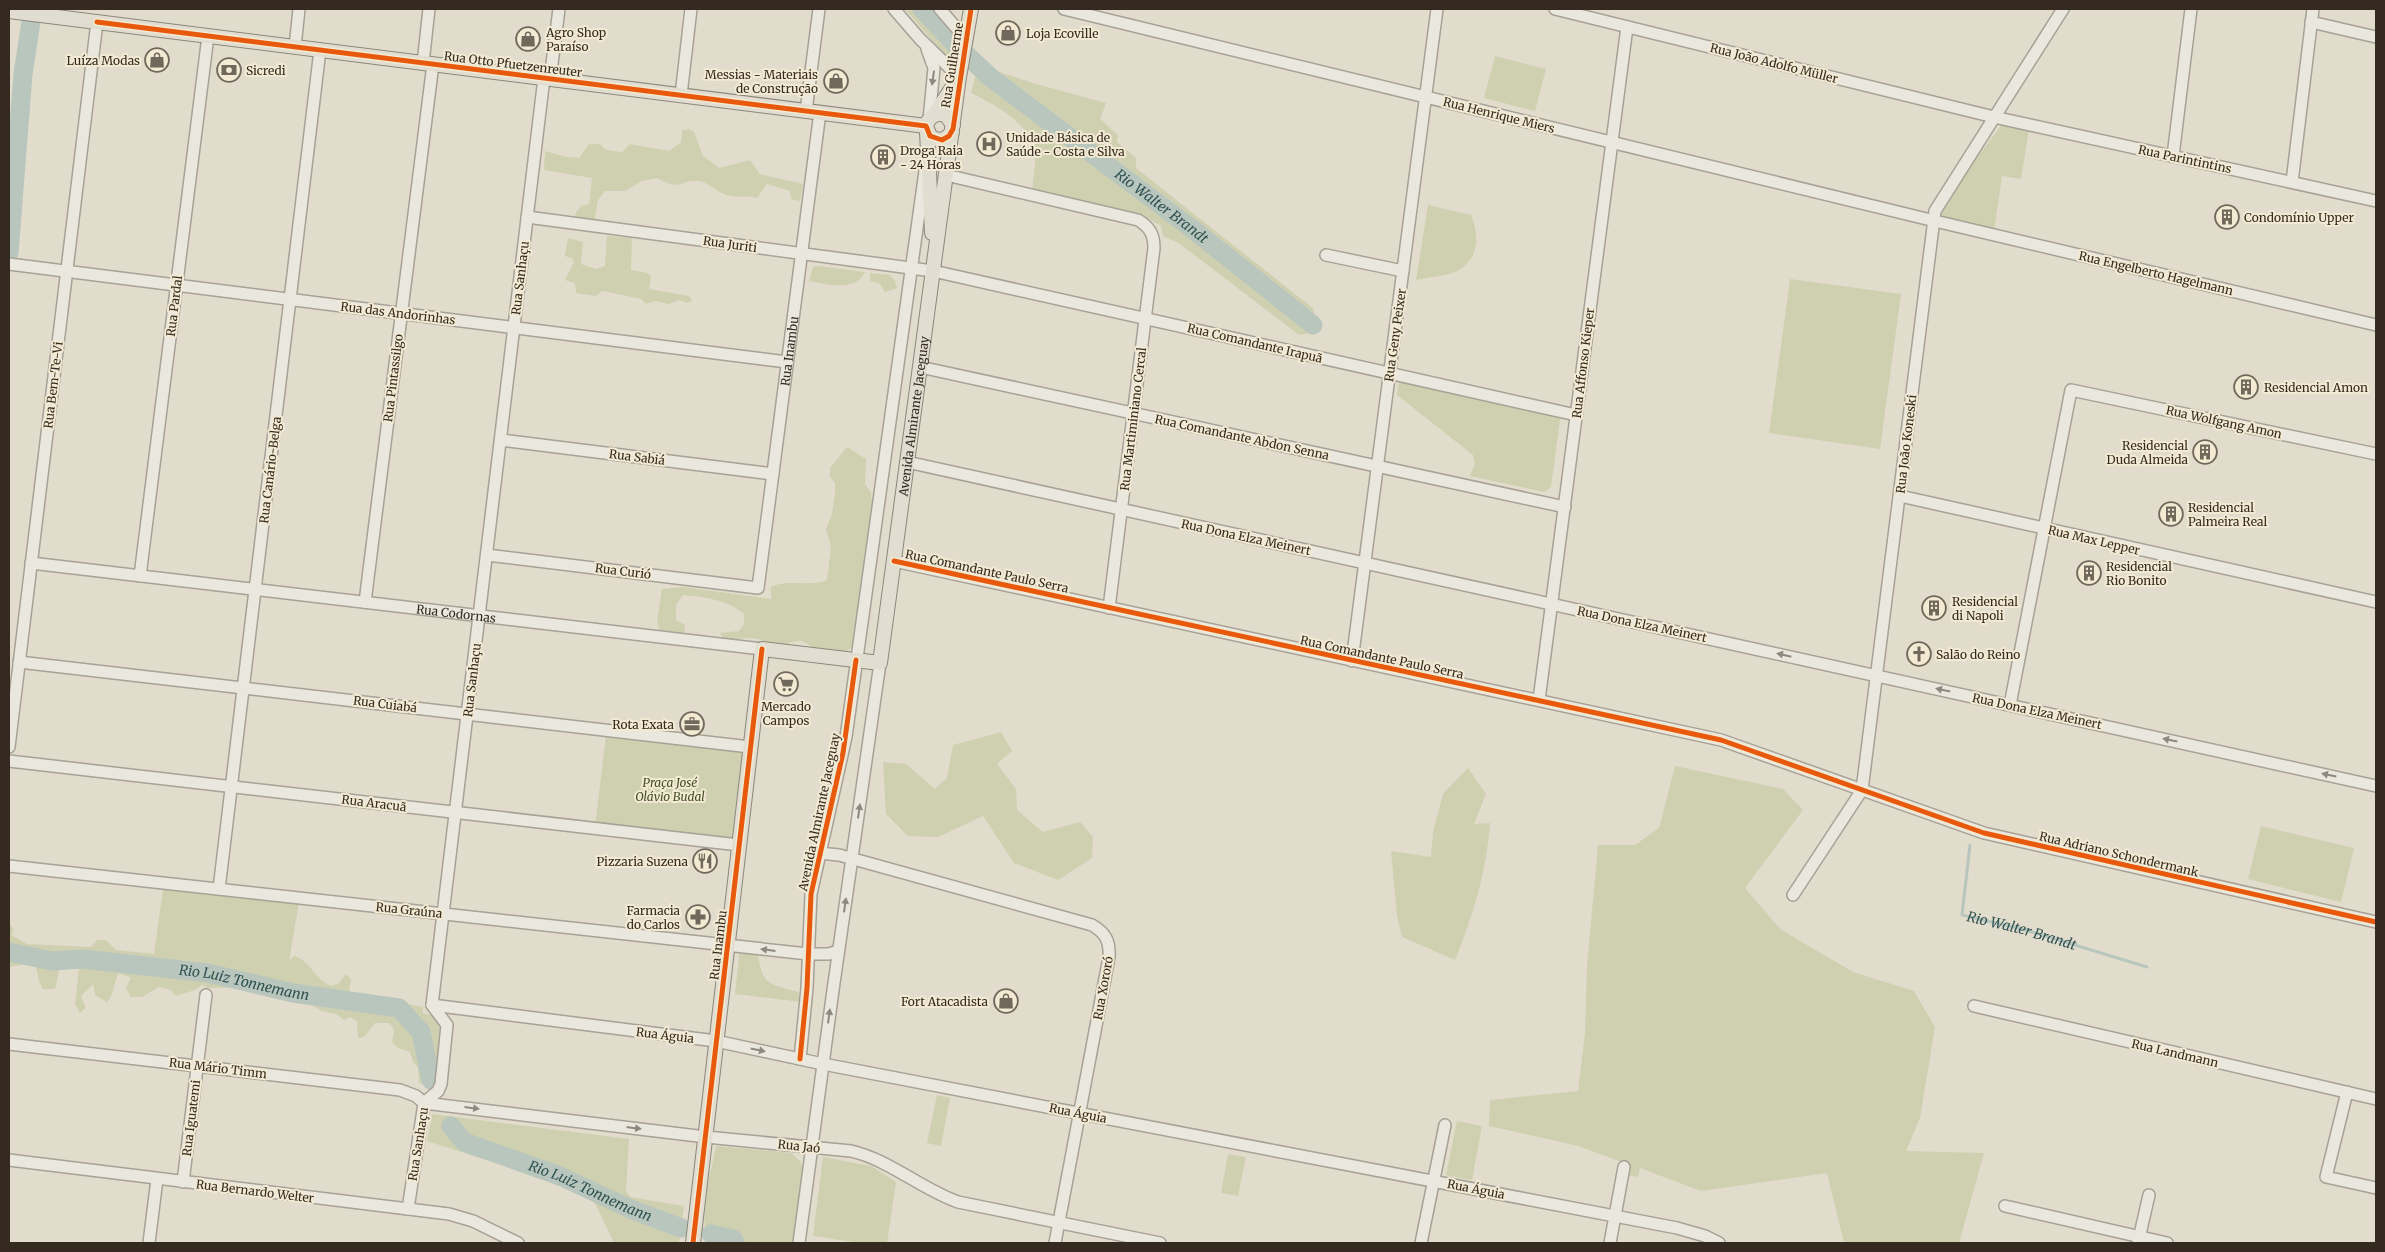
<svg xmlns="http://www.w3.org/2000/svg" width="2385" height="1252" viewBox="0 0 2385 1252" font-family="Merriweather,serif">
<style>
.green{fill:#cfd0b0;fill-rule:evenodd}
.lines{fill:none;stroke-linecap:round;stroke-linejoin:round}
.stream{stroke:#b8c6bd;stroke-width:3}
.river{stroke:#b8c6bd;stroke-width:19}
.minor-casing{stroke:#a7a196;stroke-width:14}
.major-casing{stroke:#8c877c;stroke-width:16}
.minor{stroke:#eae7de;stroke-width:11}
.major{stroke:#e1ddd0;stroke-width:14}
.cycleway-casing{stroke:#f2ead3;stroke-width:8}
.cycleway{stroke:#e8590c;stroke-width:5}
.oneway{fill:#8f887e}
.labels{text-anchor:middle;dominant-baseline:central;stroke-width:4;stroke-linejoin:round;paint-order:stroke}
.poi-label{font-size:12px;fill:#342a1f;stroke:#f2ead3;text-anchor:start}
.street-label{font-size:12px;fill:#342a1f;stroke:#f2ead3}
.park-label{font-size:12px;font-style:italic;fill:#434f27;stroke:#f2ead3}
.water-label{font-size:14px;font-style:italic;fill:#2f5252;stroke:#f2ead3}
</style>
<rect width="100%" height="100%" fill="#e2dccc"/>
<g class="green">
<path d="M905 9H935L957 34 950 61Z"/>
<path d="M1495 56 1546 69 1535 111 1484 98Z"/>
<path d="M975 64 1036 84 1106 103 1100 119 1118 135 1117 142 1136 158V168L1314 309 1310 333 1299 335 1180 244 1163 236 1161 226 1142 215 1032 192C1033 180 1036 164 1035 152 1030 123 995 105 971 93L978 66Z"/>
<path d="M2003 123 2029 129 2021 179 2002 176 1994 232 1945 220 1940 210 1943 203Z"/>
<path d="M689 129 694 132 703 156 719 168 750 160 760 174 803 184 800 201 791 199 790 191 767 184 757 198C744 194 740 198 730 196 719 194 709 182 698 181 678 180 682 192 657 178L642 181 625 191H605L598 200 595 219 577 222 575 214 581 206 589 204 592 178 544 170 545 151 566 157 579 158 589 144H600L606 150 622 152 630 144 669 151 681 142 682 130Z"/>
<path d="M1428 205 1471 215C1479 234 1480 257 1459 270 1448 276 1429 277 1416 280Z"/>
<path d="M607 236 632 238 631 270 647 273 651 276 649 289 689 296 692 300 688 303 679 300 668 304 656 301 646 304 641 299 608 292 602 291 596 296 576 293 575 283 565 280 574 262 572 258 565 256 568 238 583 242 581 264 596 269 605 266Z"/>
<path d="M818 266 865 272C855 293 827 284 809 281L813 267Z"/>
<path d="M870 273 890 275 895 281 897 288 885 292 880 284 870 281Z"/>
<path d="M1790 279 1901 294 1880 449 1769 433Z"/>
<path d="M1405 376 1561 413 1551 487 1544 492 1470 476 1475 464 1473 455 1397 395 1399 382Z"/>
<path d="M847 447 866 459 865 484 871 492 873 516 855 644C845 655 832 658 818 651 812 648 807 642 801 641 791 640 784 647 775 649 753 632 750 640 724 640L720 633 739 631 744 624V614C729 600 704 597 683 595L676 605V620L685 625 684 635 660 631 657 621 662 589 683 587 771 599V587C788 578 809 588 827 580L831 547 826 529 832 514 835 493V483L830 476V468Z"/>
<path d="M1001 732 1012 751 997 764 1016 789 1017 810 1043 832 1080 822 1093 837 1092 858 1058 880 1014 863 983 816 938 837 908 836 886 814 883 762 906 764 935 789 947 778 953 745Z"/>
<path d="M606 735 746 752 735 844 595 827Z"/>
<path d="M1675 766 1783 789 1803 810 1745 888 1780 929 1853 972 1914 991 1935 1027 1920 1118 1906 1151 1984 1153 1959 1243H1844L1827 1173 1701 1191 1640 1168 1638 1177 1628 1175 1630 1165 1578 1146 1489 1126 1490 1100 1578 1091 1585 1033 1587 965 1598 845H1635L1659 828Z"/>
<path d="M1468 768 1486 794 1474 824 1490 823C1487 870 1473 916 1455 960L1402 937 1397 916 1391 851 1431 857 1433 832 1443 794Z"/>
<path d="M2261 826 2354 848 2341 902 2248 879Z"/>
<path d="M163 889 299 902 289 961 294 956C311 961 314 979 331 986L338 984 346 974 351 979 349 992 363 996 391 997 402 1003 423 1007V1013L433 1016 441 1030 438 1081 434 1084 433 1069 426 1056 428 1039 421 1024 394 1002 373 1005 395 1009 415 1028 422 1063 429 1085 419 1083 418 1068 413 1062 410 1052 398 1048 392 1042 394 1030 389 1023H375L364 1037 358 1038 357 1021 350 1017 344 1020 336 1014 321 1011 311 1004 285 1001 263 995 257 989 244 987 208 988 202 985 195 990 176 996 171 990 159 987 142 997H131L126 988 131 978 119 973C113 983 114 995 107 1002L95 995 93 984 81 996 86 1008 80 1013 75 1004 79 969 60 966 55 989H43L39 981 36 967 27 964 9 967V954C25 955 46 965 61 962L9 949V923L14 930 11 935 27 944 91 947 97 940H106L116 950 154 954ZM83 957C124 958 203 962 239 980L77 959ZM284 991 356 999 370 1004Z"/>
<path d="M740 948 757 950C763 985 765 983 798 992L802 1002 735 994Z"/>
<path d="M937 1095 950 1098 941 1146 927 1143Z"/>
<path d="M432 1114 629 1139 626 1191 630 1197 684 1206 679 1243H614L593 1199 521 1171 427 1141Z"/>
<path d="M1457 1121 1482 1126 1472 1180 1446 1175Z"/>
<path d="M716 1146 791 1153 800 1161 803 1170 796 1243H719L707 1238C699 1209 711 1174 716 1146Z"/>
<path d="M1228 1154 1246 1157 1238 1196 1221 1193Z"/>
<path d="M823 1157 871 1166 896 1182 887 1243H860L813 1236Z"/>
</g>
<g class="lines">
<path class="stream" id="s1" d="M1970 845 1962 915 2022 929 2147 967"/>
<g class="river">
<path id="s2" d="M922 9 954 43 990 77 1191 228 1313 325"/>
<path d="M9 253 23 74 33 9"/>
<path id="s3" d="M9 952 52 961 82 959 208 973 293 993 399 1008 421 1032 431 1080"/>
<path id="s4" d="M451 1126 464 1142 560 1176 628 1208 681 1228"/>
<path d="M711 1234 733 1239 735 1243"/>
</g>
<g class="minor-casing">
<g id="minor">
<path d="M894 9 920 39 959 77"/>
<path d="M940 9 965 38"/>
<path d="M1064 9 1935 221 2376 325"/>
<path d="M1555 9 1994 117 2376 201"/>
<path d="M2311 22 2376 37"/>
<path d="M295 47 299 9"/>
<path d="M927 49 934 68 929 120"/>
<path d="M423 63 429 9"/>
<path d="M550 79 559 9"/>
<path d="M681 95 691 9"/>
<path d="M806 111 819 9"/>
<path d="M2173 156 2191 9"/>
<path d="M946 175 1138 220C1150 227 1154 235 1154 248L1109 608"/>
<path d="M2292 182 2313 9"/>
<path d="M527 217 933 271 1576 415"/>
<path d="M1326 255 1403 271"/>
<path d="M9 264 787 362"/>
<path d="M920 367 1565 507"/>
<path d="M501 440 773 474"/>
<path d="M907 462 2376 786"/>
<path d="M1900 496 2376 602"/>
<path id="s5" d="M487 555 758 588 820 112"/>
<path d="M894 561 1721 740 1984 833 2376 922"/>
<path id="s6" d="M31 563 762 649"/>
<path d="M140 576 208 36"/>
<path d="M365 602 433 64"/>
<path d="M1352 661 1437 9"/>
<path d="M19 662 750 747"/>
<path d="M1539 700 1627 27"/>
<path d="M2010 705 2071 390 2376 454"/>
<path d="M9 747 97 22"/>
<path d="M9 761 739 845"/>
<path d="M819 853 839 855 1092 925C1106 933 1110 942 1109 957L1055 1243"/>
<path d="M9 866 808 954H829L838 951"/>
<path d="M219 889 320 50"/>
<path d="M1793 895 1862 790 1935 211 2063 9"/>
<path d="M432 1005 716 1041 823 1064 1677 1228 1705 1236 1719 1243"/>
<path d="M1974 1006 2376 1099"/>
<path d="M9 1044 400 1090 416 1096 424 1103 706 1137 851 1151C890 1160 921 1189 958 1202L1160 1243"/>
<path d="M800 1059 807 988 811 894 846 737 925 171"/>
<path d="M2347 1092 2326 1177 2376 1188"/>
<path d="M9 1160 449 1214 473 1221 518 1243"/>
<path d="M183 1182 206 995"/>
<path d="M2005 1206 2167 1243"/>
<path d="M408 1209 424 1103 438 1091 441 1084 447 1025 432 1005 544 78"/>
<path d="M149 1243 157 1179"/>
<path d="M799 1243 833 990 880 663"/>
<path d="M1421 1243 1445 1125"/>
<path d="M1610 1243 1624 1167"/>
<path d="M2138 1243 2149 1195"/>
</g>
</g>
<g class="major-casing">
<g id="major">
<path d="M9 11 926 126"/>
<path d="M934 115 956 82"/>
<path d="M927 132 932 233"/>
<path d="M952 132C946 141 938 142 930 136L926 126C929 116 936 112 946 115L953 125"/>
<path id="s7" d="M693 1243 762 649 880 663 959 77 971 9"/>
</g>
</g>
<use href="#minor" class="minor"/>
<use href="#major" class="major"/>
<g class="cycleway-casing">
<g id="cycleway">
<path d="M97 22 926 126 930 136 942 140 949 136 953 129 971 9"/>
<path d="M894 561 1721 740 1984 833 2376 922"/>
<path d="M800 1059 807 988 811 894 843 753 856 660"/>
<path d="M693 1243 762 649"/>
</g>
</g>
<use href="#cycleway" class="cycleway"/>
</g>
<defs><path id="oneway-solid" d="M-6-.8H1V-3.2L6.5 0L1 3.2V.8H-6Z" transform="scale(1.25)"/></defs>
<g class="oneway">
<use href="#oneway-solid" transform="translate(933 78) rotate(98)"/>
<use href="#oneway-solid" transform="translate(1784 655) rotate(-167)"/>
<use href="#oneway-solid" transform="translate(1943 690) rotate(-168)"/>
<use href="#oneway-solid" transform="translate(2170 740) rotate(-168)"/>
<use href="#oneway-solid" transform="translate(2329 775) rotate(-168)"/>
<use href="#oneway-solid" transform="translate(859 811) rotate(-82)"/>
<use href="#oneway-solid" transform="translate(845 905) rotate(-82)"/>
<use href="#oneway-solid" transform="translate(768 950) rotate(-173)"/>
<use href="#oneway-solid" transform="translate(829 1016) rotate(-82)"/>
<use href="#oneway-solid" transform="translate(758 1050) rotate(12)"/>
<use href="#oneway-solid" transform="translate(472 1108) rotate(7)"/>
<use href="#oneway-solid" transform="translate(634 1128) rotate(7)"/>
</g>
<defs>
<g id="shop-ring" transform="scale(1.25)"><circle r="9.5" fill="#f2ead3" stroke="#71685c" stroke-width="1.5"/><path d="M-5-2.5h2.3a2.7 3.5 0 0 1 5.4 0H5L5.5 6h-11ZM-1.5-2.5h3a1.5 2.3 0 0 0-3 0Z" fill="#71685c"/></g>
<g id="bank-ring" transform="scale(1.25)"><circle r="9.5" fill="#f2ead3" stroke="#71685c" stroke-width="1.5"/><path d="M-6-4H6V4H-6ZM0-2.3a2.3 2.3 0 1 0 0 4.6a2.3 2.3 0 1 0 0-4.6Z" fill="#71685c"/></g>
<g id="hospital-ring" transform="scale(1.25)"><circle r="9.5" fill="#f2ead3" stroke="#71685c" stroke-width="1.5"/><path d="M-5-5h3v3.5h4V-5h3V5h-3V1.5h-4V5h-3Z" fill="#71685c"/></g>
<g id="building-ring" transform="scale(1.25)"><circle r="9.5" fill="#f2ead3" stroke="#71685c" stroke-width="1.5"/><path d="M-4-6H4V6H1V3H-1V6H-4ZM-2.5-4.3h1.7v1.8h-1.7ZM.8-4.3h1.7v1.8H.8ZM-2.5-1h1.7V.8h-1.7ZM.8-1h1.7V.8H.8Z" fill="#71685c"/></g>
<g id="church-ring" transform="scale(1.25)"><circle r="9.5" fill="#f2ead3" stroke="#71685c" stroke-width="1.5"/><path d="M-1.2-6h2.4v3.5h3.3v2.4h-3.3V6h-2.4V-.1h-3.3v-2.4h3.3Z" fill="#71685c"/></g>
<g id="supermarket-ring" transform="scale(1.25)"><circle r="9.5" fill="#f2ead3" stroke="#71685c" stroke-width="1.5"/><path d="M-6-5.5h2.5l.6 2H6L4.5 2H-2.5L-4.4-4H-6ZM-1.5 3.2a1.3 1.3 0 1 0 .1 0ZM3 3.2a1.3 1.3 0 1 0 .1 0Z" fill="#71685c"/></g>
<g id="office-ring" transform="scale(1.25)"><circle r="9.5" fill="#f2ead3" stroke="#71685c" stroke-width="1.5"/><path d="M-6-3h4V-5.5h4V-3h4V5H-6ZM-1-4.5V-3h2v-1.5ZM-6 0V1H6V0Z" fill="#71685c"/></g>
<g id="restaurant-ring" transform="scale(1.25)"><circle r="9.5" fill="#f2ead3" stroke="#71685c" stroke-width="1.5"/><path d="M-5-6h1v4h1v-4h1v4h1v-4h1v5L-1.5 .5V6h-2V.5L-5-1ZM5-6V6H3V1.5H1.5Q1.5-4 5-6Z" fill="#71685c"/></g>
<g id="pharmacy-ring" transform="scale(1.25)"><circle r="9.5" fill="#f2ead3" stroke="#71685c" stroke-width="1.5"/><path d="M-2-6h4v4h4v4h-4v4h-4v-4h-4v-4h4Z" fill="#71685c"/></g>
</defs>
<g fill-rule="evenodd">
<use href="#shop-ring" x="1008" y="33"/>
<use href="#shop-ring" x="528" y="39"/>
<use href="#shop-ring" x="157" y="60"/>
<use href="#bank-ring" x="229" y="70"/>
<use href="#shop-ring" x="836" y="81"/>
<use href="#hospital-ring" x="989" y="144"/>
<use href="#building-ring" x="883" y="157"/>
<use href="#building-ring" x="2227" y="217"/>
<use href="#building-ring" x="2246" y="387"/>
<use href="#building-ring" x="2205" y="452"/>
<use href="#building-ring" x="2171" y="514"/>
<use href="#building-ring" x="2089" y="573"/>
<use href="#building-ring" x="1934" y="608"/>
<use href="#church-ring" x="1919" y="654"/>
<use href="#supermarket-ring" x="786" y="684"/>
<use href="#office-ring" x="692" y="724"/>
<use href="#restaurant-ring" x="705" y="861"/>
<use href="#pharmacy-ring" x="698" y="917"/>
<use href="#shop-ring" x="1006" y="1001"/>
</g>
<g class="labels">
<g class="poi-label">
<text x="546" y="32">Agro Shop<tspan x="546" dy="14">Paraíso</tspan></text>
<text x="1026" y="33">Loja Ecoville</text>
<text x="140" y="60" text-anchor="end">Luíza Modas</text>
<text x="246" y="70">Sicredi</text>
<text x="818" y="74" text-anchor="end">Messias - Materiais<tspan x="818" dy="14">de Construção</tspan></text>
<text x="1006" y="137">Unidade Básica de<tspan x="1006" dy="14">Saúde - Costa e Silva</tspan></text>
<text x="900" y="150">Droga Raia<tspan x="900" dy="14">- 24 Horas</tspan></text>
<text x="2244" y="217">Condomínio Upper</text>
<text x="2264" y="387">Residencial Amon</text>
<text x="2188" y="445" text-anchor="end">Residencial<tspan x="2188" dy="14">Duda Almeida</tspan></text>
<text x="2188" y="507">Residencial<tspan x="2188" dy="14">Palmeira Real</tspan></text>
<text x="2106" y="566">Residencial<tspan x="2106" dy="14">Rio Bonito</tspan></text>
<text x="1952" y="601">Residencial<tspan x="1952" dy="14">di Napoli</tspan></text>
<text x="1936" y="654">Salão do Reino</text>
<text x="786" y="706" text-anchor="middle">Mercado<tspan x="786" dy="14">Campos</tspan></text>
<text x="674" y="724" text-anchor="end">Rota Exata</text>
<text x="688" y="861" text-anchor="end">Pizzaria Suzena</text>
<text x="680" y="910" text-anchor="end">Farmacia<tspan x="680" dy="14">do Carlos</tspan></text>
<text x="988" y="1001" text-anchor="end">Fort Atacadista</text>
</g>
<g class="street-label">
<text transform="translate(1774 63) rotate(14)">Rua João Adolfo Müller</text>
<text transform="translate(513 64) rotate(7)">Rua Otto Pfuetzenreuter</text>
<text transform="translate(952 65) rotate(-81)">Rua Guilherme</text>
<text transform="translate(1499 115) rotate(14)">Rua Henrique Miers</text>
<text transform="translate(2185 159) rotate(12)">Rua Parintintins</text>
<text transform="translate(730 244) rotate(8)">Rua Juriti</text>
<text transform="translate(2156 273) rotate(13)">Rua Engelberto Hagelmann</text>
<text transform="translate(520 278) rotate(-83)">Rua Sanhaçu</text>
<text transform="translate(174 306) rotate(-83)">Rua Pardal</text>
<text transform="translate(398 313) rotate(7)">Rua das Andorinhas</text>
<text transform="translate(1395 335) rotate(-82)">Rua Geny Peixer</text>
<text transform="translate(1255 343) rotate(13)">Rua Comandante Irapuã</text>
<text stroke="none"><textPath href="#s5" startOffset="512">Rua Inambu</textPath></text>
<text transform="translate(1583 363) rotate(-83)">Rua Affonso Kieper</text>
<text transform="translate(393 378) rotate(-83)">Rua Pintassilgo</text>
<text transform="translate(53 385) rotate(-83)">Rua Bem-Te-Vi</text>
<text stroke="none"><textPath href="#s7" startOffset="966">Avenida Almirante Jaceguay</textPath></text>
<text transform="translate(1133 419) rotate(-83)">Rua Martiminiano Cercal</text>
<text transform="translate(2224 422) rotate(12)">Rua Wolfgang Amon</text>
<text transform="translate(1242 437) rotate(12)">Rua Comandante Abdon Senna</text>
<text transform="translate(1906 444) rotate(-83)">Rua João Koneski</text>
<text transform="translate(637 457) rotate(7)">Rua Sabiá</text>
<text transform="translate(270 470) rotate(-83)">Rua Canário-Belga</text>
<text transform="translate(1246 537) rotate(12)">Rua Dona Elza Meinert</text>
<text transform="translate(2094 540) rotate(13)">Rua Max Lepper</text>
<text transform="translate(623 571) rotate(7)">Rua Curió</text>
<text transform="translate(987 571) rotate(12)">Rua Comandante Paulo Serra</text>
<text stroke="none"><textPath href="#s6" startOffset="428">Rua Codornas</textPath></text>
<text transform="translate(1642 624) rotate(12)">Rua Dona Elza Meinert</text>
<text transform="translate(1382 657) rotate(12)">Rua Comandante Paulo Serra</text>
<text transform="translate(472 680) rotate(-83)">Rua Sanhaçu</text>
<text transform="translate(385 704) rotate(7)">Rua Cuiabá</text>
<text transform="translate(2037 711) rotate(12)">Rua Dona Elza Meinert</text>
<text transform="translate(374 803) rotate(7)">Rua Aracuã</text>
<text transform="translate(819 812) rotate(-78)">Avenida Almirante Jaceguay</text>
<text transform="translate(2119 854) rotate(13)">Rua Adriano Schondermank</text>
<text transform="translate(409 910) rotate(6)">Rua Graúna</text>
<text transform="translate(718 945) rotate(-83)">Rua Inambu</text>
<text transform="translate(1103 988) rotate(-80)">Rua Xororó</text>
<text transform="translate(665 1035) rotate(7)">Rua Águia</text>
<text transform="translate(2175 1053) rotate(13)">Rua Landmann</text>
<text transform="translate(218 1068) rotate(7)">Rua Mário Timm</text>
<text transform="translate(1078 1113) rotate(11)">Rua Águia</text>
<text transform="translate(191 1118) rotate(-83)">Rua Iguatemi</text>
<text transform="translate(418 1144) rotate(-81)">Rua Sanhaçu</text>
<text transform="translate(799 1146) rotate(6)">Rua Jaó</text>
<text transform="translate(1476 1189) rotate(11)">Rua Águia</text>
<text transform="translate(255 1191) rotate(7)">Rua Bernardo Welter</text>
</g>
<g class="park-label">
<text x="670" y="782">Praça José<tspan x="670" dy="14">Olávio Budal</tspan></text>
</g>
<g class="water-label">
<text stroke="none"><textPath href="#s2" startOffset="311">Rio Walter Brandt</textPath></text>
<text stroke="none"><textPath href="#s1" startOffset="132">Rio Walter Brandt</textPath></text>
<text stroke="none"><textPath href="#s3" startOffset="238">Rio Luiz Tonnemann</textPath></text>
<text stroke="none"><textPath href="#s4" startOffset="156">Rio Luiz Tonnemann</textPath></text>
</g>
</g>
<rect width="2385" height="1252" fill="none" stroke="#342a1f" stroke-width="20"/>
</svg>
